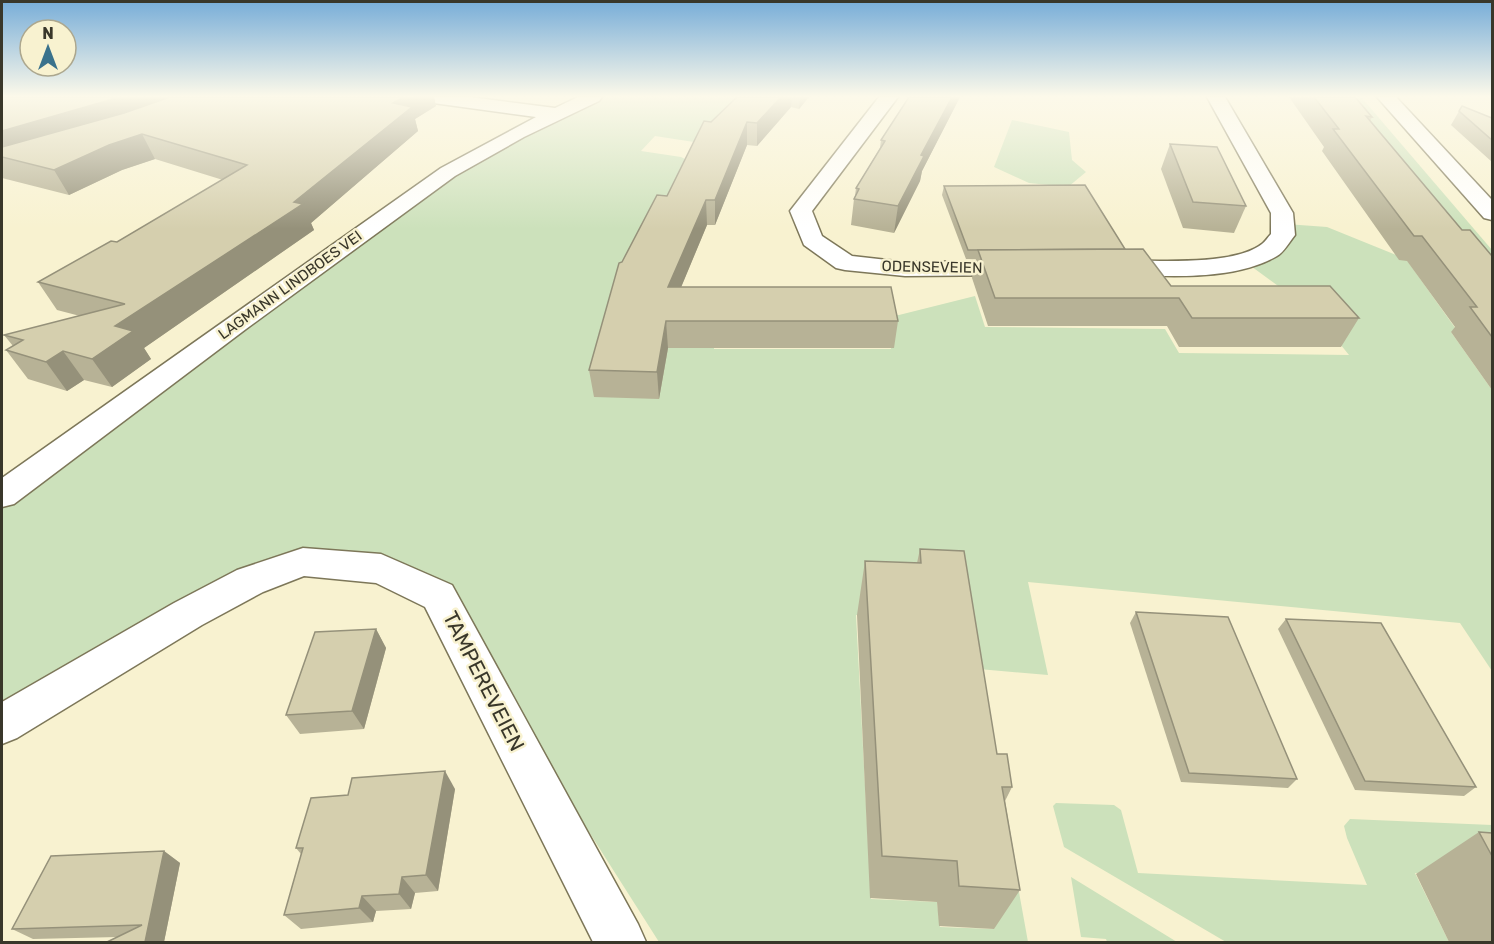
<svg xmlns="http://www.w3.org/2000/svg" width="1494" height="944" viewBox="0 0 1494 944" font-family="Rubik,sans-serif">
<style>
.green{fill:#cce1bb}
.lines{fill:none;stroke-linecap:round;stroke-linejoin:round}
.minor-casing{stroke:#7d7759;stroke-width:3}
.tertiary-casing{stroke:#7d7759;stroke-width:3}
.minor{fill:#fff;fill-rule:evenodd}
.tertiary{fill:#fff;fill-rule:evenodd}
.wall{fill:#b7b296}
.shaded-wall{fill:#95917a}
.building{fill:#d5cfae;stroke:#95917a;stroke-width:1.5}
.labels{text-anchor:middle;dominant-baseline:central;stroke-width:5;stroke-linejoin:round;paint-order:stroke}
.far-street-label{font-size:15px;fill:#39372a;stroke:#f8f2d0}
.near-street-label{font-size:21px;fill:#39372a;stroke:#f8f2d0}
</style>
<rect width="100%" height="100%" fill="#f8f2d0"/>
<g class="green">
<path d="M593 97H771L694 142 655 136 641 151 681 157 701 167 638 288 715 314 714 349H891L885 314 899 315 975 296 985 327 1165 329 1179 353 1349 355 1315 313 1244 261 1286 224 1327 227 1406 259 1458 332H1451L1492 390V671L1460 623 1028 582 1048 675 956 667 909 617 856 615 871 899 937 902 940 927 994 929 980 829 1008 831 1028 942H659L439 596 303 562 188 614 2 724V495L236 323 448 172Z"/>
<path d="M1341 97H1361L1492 250V279Z"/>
<path d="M1012 120 1069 132 1072 160 1086 172 1068 187 1029 183 994 167Z"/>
<path d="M1056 803 1114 805 1121 810 1138 873 1367 885 1347 838 1344 826 1350 819 1492 825V857L1484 877 1415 873 1449 942H1226L1064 847 1053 806Z"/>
<path d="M1071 877 1177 942H1107L1106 939 1081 937Z"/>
</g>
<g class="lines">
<g class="minor-casing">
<g id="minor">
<path d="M417 97H470L555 108 578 97H602L599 101 524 137 455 176 246 329 14 504 2 507V478L441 168 536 117 426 102 420 101Z"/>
<path d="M879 97H898L812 211 822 236 852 256 905 262 1018 261 1027 263 1030 268 1027 273 1018 275 905 276 845 270 836 268 804 245 790 211Z"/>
<path d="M1207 97H1225L1293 213 1295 235C1290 241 1284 252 1277 256 1232 282 1161 276 1111 274L1102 272 1099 267 1102 262 1111 260C1148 260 1233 267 1262 244 1265 242 1268 237 1271 234V213Z"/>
<path d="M303 548 381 554 452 585 638 924 646 942H593L425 607 376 583 304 576 263 592 202 625 17 738 2 744V702L174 603 237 570Z"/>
</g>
</g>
<g class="tertiary-casing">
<path id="tertiary" d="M1377 97H1396L1492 200V220L1484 218Z"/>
</g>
<use href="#minor" class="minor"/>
<use href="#tertiary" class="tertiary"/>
</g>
<g class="wall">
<path d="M2 97H434L436 106 415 119 418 131 311 223 314 230 144 348 151 359 112 387 84 380 67 391 28 379 6 350 13 346 4 335 80 316 57 310 38 282 117 242 223 180 155 159 122 170 69 195 2 178Z"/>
<path d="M737 97H809L799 109 791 107 757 146 747 145 715 225H707L681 287 898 321 894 348H668L659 399 594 397 589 370 622 262 667 196 711 122Z"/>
<path d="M909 97H960L922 171 920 181 894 233 851 225 854 199 855 196 856 188 880 148 881 140Z"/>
<path d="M1289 97H1355L1372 117 1370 121 1462 230 1492 256V390L1451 332 1455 327 1407 261 1399 260 1322 151 1324 147Z"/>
<path d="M1462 106 1492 118V162L1451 125Z"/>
<path d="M1170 144 1246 206 1234 233 1183 228 1161 169Z"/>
<path d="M944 186 1125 249 1124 250 1171 286 1359 318 1341 347H1179L1167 326H988L972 278 976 259H966L942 195Z"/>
<path d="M920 549 997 754 1012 787 1005 801 1020 890 994 929 939 926 937 902 870 898 857 615 865 561 917 563Z"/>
<path d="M1136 612 1297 779 1288 788 1181 782 1130 623Z"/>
<path d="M1286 619 1476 787 1464 796 1355 790 1278 629Z"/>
<path d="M376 629 386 648 364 729 300 734 286 715Z"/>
<path d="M455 789 438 891 415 893 411 909 376 911 373 922 301 929 284 915 301 854 296 848Z"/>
<path d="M1479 832 1492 833V942H1449L1416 874Z"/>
<path d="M164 851 180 863 164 942H107L118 937 33 939 12 929Z"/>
</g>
<g class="shaded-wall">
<path d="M120 97H199L2 157V131Z"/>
<path d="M404 97H434L436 106 415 119 418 131 311 223 314 230 144 348 151 359 112 387 92 359 115 326 294 202 393 103Z"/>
<path d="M781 97H792L791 107 757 146V123Z"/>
<path d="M800 97H809L799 109Z"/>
<path d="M952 97H960L922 171 920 181 894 233 898 206 921 155Z"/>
<path d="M747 122V145L715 225V200Z"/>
<path d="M142 134 155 159 122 170 69 195 54 170 109 145Z"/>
<path d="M706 200 707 225 670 314 668 287Z"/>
<path d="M666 321 668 348 659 399 657 372Z"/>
<path d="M63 351 84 380 67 391 46 362Z"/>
<path d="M376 629 386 648 364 729 352 711Z"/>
<path d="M445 771 455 789 438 891 426 875Z"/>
<path d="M164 851 180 863 164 942H145Z"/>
<path d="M402 877 415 893 411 909 399 894Z"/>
<path d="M362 896 376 911 373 922 359 908Z"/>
</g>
<g class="building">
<path d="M2 97H120L2 131Z"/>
<path d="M170 97H404L393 103 412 107 294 202 303 204 115 326 133 331 92 359 63 351 46 362 6 350 23 340 4 335 125 304 38 282 111 241 117 242 247 165 142 134 109 145 54 170 2 157V147L124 113Z"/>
<path d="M737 97H781L757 123 747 122 715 200H706L668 287H891L898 321H666L657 372 589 370 619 263 622 262 657 195 667 196 704 121 711 122Z"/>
<path d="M909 97H952L921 155 924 156 898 206 854 199 859 189 856 188 885 141 881 140Z"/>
<path d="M1314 97H1355L1372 117 1366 116 1462 230H1470L1492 256V337L1470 307H1477L1422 236H1414L1333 129H1339Z"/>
<path d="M1462 106 1492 118V140L1459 111Z"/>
<path d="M1170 144 1217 147 1246 206 1193 202Z"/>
<path d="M1085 185 1125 249 968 250 944 186Z"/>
<path d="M1143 249 1171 286H1330L1359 318H1192L1179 298H995L978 250Z"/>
<path d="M920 549 964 551 997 754H1007L1012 787H1002L1020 890 959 886 957 861 882 856 865 561 921 563Z"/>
<path d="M1136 612 1228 617 1297 779 1189 773Z"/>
<path d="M1286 619 1381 623 1476 787 1365 781Z"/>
<path d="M376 629 352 711 286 715 315 632Z"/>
<path d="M445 771 426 875 402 877 399 894 362 896 359 908 284 915 303 848H296L311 798 348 795 352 778Z"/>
<path d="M1479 832 1492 833V856Z"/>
<path d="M164 851 145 942H107L142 925 12 929 51 856Z"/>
</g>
<linearGradient id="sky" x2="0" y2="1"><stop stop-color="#77add8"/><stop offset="0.42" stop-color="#fcf9ea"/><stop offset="1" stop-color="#fcf9ea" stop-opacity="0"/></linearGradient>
<rect width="1494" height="229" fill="url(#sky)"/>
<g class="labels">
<g class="far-street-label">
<text transform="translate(932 267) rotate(1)">ODENSEVEIEN</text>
<text transform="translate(290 285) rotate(-36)">LAGMANN LINDBOES VEI</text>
</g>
<g class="near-street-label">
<text transform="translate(484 681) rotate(63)">TAMPEREVEIEN</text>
</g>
</g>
<rect width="1494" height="944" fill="none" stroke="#39372a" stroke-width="6"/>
<g transform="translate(48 48)"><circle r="28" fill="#f8f2d0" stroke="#aca78e" stroke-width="1.5"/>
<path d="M0-4.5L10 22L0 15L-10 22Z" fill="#3a728c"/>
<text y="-9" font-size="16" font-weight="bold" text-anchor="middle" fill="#39372a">N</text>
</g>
</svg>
